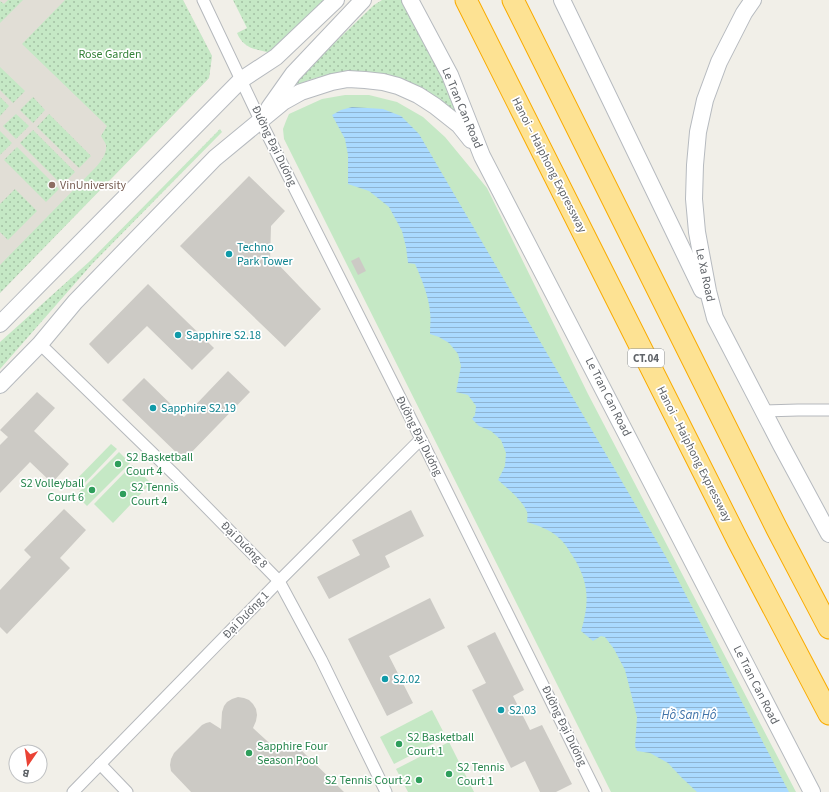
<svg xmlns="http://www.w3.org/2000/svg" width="829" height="792" viewBox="0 0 829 792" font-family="'Source Sans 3',sans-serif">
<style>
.education{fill:#e1ded6}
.grass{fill:url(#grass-dots)}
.park{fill:#c5e8c5}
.water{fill:url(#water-rules)}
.building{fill:#cccac5}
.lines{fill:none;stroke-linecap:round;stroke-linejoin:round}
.minor-casing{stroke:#b5b8bc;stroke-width:13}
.secondary-casing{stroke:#b6babf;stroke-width:18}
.motorway-casing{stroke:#f9ab00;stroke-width:23}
.minor{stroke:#fff;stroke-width:11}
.secondary{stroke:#fff;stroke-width:16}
.motorway{stroke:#fde293;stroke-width:21}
.education-dot{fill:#8d6e63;stroke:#fff;stroke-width:1.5}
.culture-dot{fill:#0f9aa8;stroke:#fff;stroke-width:1.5}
.leisure-dot{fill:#2e9e5b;stroke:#fff;stroke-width:1.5}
.labels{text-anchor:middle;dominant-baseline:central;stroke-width:3.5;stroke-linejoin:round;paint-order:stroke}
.shield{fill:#fff;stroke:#8f9295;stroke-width:1}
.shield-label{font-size:11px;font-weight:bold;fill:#5f6368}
.park-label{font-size:12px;fill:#348238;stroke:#fff}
.street-label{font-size:12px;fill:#5f6368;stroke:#fff}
.education-label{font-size:12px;fill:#785e54;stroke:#fff;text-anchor:start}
.culture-label{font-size:12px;fill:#0d838f;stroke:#fff;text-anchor:start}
.leisure-label{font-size:12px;fill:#27864d;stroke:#fff;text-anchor:start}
.water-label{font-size:13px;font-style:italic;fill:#4174aa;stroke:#fff}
</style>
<defs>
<pattern id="grass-dots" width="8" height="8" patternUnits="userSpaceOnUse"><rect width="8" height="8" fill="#c5e8c5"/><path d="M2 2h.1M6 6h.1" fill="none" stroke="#a3c0a4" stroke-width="1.8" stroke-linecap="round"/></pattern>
<pattern id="water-rules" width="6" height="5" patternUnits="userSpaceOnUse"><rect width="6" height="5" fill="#aadaff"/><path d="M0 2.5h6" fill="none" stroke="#8eb4d2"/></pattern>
</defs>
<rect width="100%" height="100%" fill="#f1efe8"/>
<path class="education" d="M0 0H183L212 56 209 78 0 293Z"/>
<g class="grass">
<path d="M8 0H23L0 23V1L4 4Z"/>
<path d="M65 0H183L212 56 209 78 0 293V265L96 167C101 161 107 154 106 145 105 142 102 138 101 136L107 126 22 44Z"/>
<path d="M233 0H330L270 53C255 49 244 49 237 33L247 28Z"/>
<path d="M382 0H405L416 21 458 111 455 114 353 72 331 74 312 79 299 84H296L295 82V81L374 5Z"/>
<path d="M0 67 25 91 13 103 0 90Z"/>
<path d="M0 97 9 106 0 116Z"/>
<path d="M33 97 45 110 33 123 20 110Z"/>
<path d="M16 114 29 126 16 139 3 126Z"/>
<path d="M49 114 91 156 79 168 37 127Z"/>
<path d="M220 129 222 132 92 264 0 369V342L90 261Z"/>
<path d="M33 130 75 172 62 185 20 143Z"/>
<path d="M0 131 12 143 0 155Z"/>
<path d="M17 147 59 189 46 202 4 160Z"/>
<path d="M15 189 37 211 8 240 0 232V204Z"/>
</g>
<g class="park">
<path d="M345 95H369L397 102 423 117 445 137 487 188 588 394 796 792H611L284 139 283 129 286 121 289 114 322 99Z"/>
<path d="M111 444 117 449 78 490 72 484Z"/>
<path d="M119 452 130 463 87 506 76 495Z"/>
<path d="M132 465 151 483 113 523 94 504Z"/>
<path d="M432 710 446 737 394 764 380 737Z"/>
<path d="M449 742 474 792H408L396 769Z"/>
</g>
<path class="water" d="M352 107 383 109 401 116 419 134 666 557 789 792H697L681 777 668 763 650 753 637 751 635 746 637 717 625 670 614 649 605 637 601 636 593 641 581 631C590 602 589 581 572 555 568 549 565 543 559 538 551 530 537 525 527 522 527 519 528 515 527 512 523 501 507 488 498 480L505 466 506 453 501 440 491 431 479 426 472 419 475 415 476 406 468 395 456 392 461 366 458 354 449 343 439 337 430 334C430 326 431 319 430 312 429 297 421 277 415 264L408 263 406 247 402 231 389 207 369 191 348 184V155L345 139 332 115 341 110Z"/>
<g class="building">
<path d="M249 176 285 211 271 226 270 262H276L321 309 285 347 180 246Z"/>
<path d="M359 257 366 271 358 275 351 261Z"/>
<path d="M148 284 214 348 192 370 147 326 108 364 89 344Z"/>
<path d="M228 371 250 392 184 460 122 400 144 378 184 417Z"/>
<path d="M37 392 55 408 34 431 69 464 52 483 30 462 0 493V445L8 437 0 430Z"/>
<path d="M64 509 86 530 60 558 70 568 7 634 0 627V590L31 557 24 550Z"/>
<path d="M411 510 424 536 385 556 390 567 329 599 317 577 360 555 352 540Z"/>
<path d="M430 598 445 628 389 656 413 703 387 716 348 639Z"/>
<path d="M495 632 524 690 513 696 530 730 542 725 572 784 556 792H540L525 761 511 768 472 690 486 683 467 646Z"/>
<path d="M238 697 244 698 249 700 253 704 256 709 257 715 256 721 253 728 277 750H301L344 792H191L171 771 170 765 171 759 174 753 202 725 206 723 210 722 221 729 222 712 224 706 227 702 232 699Z"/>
</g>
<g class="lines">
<g class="minor-casing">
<g id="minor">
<path d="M203 0 260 120 421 439 596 792"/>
<path d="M40 344 175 475 279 581 321 659 386 792"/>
<path d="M764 411 798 410H829"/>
<path d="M100 764 127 792"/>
<path d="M73 792 279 581 421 439"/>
</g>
</g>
<g class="secondary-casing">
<g id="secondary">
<path d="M410 0 450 75 482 156 812 792"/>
<path d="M562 0 702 290"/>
<path d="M753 0 744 13 719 62 705 100 698 132 695 165 694 199 697 232 708 291 715 318 781 445 829 534"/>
<path d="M269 108 293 74 363 0"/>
<path d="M0 324 241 80 276 57 336 0"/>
<path d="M0 385 40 344 75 302 215 158 283 102 301 92 332 82 348 79 365 80 383 82 398 86 418 95 435 106 459 125 471 140"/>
</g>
</g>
<g class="motorway-casing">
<g id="motorway">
<path d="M466 0 738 541 829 714"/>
<path d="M513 0 777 529 829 628"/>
</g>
</g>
<use href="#minor" class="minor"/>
<use href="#secondary" class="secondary"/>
<use href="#motorway" class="motorway"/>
</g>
<circle class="education-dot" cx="52" cy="185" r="4"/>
<g class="culture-dot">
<circle cx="229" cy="254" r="4"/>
<circle cx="178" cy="335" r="4"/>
<circle cx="153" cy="408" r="4"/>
<circle cx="385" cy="679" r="4"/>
<circle cx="501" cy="710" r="4"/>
</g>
<g class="leisure-dot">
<circle cx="118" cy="464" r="4"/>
<circle cx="92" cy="490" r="4"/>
<circle cx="123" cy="494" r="4"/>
<circle cx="399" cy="744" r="4"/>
<circle cx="249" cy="753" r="4"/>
<circle cx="449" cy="774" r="4"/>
<circle cx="419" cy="780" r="4"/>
</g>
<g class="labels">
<rect class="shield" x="628" y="349" width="36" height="18" rx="3"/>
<g class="shield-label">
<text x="646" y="358">CT.04</text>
</g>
<g class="park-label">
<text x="110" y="54">Rose Garden</text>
</g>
<g class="street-label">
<text transform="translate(462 108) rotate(67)">Le Tran Can Road</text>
<text transform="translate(274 146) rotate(64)">Đường Đại Dương</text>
<text transform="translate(549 165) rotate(63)">Hanoi – Haiphong Expressway</text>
<text transform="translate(705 275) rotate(78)">Le Xa Road</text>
<text transform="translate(608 397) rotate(63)">Le Tran Can Road</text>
<text transform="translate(419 436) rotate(63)">Đường Đại Dương</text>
<text transform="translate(694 454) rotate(63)">Hanoi – Haiphong Expressway</text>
<text transform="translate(244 545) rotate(45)">Đại Dương 8</text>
<text transform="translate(246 615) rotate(-46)">Đại Dương 1</text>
<text transform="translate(756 685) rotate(63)">Le Tran Can Road</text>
<text transform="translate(564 726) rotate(64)">Đường Đại Dương</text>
</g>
<g class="education-label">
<text x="60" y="185">VinUniversity</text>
</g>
<g class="culture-label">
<text x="237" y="247">Techno<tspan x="237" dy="14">Park Tower</tspan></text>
<text x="186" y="335">Sapphire S2.18</text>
<text x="161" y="408">Sapphire S2.19</text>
<text x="393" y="679">S2.02</text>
<text x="509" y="710">S2.03</text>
</g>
<g class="leisure-label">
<text x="126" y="457">S2 Basketball<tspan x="126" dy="14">Court 4</tspan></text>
<text x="84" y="483" text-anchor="end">S2 Volleyball<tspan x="84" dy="14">Court 6</tspan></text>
<text x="131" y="487">S2 Tennis<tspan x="131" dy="14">Court 4</tspan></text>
<text x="407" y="737">S2 Basketball<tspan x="407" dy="14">Court 1</tspan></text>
<text x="257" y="746">Sapphire Four<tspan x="257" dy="14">Season Pool</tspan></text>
<text x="457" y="767">S2 Tennis<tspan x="457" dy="14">Court 1</tspan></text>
<text x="411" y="780" text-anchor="end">S2 Tennis Court 2</text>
</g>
<g class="water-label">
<text x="689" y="715">Hồ San Hô</text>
</g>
</g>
<g transform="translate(28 764) rotate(193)"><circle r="19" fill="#ffffff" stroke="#bfc1c3"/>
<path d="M0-3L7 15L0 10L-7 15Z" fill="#ea4335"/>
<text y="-6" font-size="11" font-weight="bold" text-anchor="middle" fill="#5f6368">B</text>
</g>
</svg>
